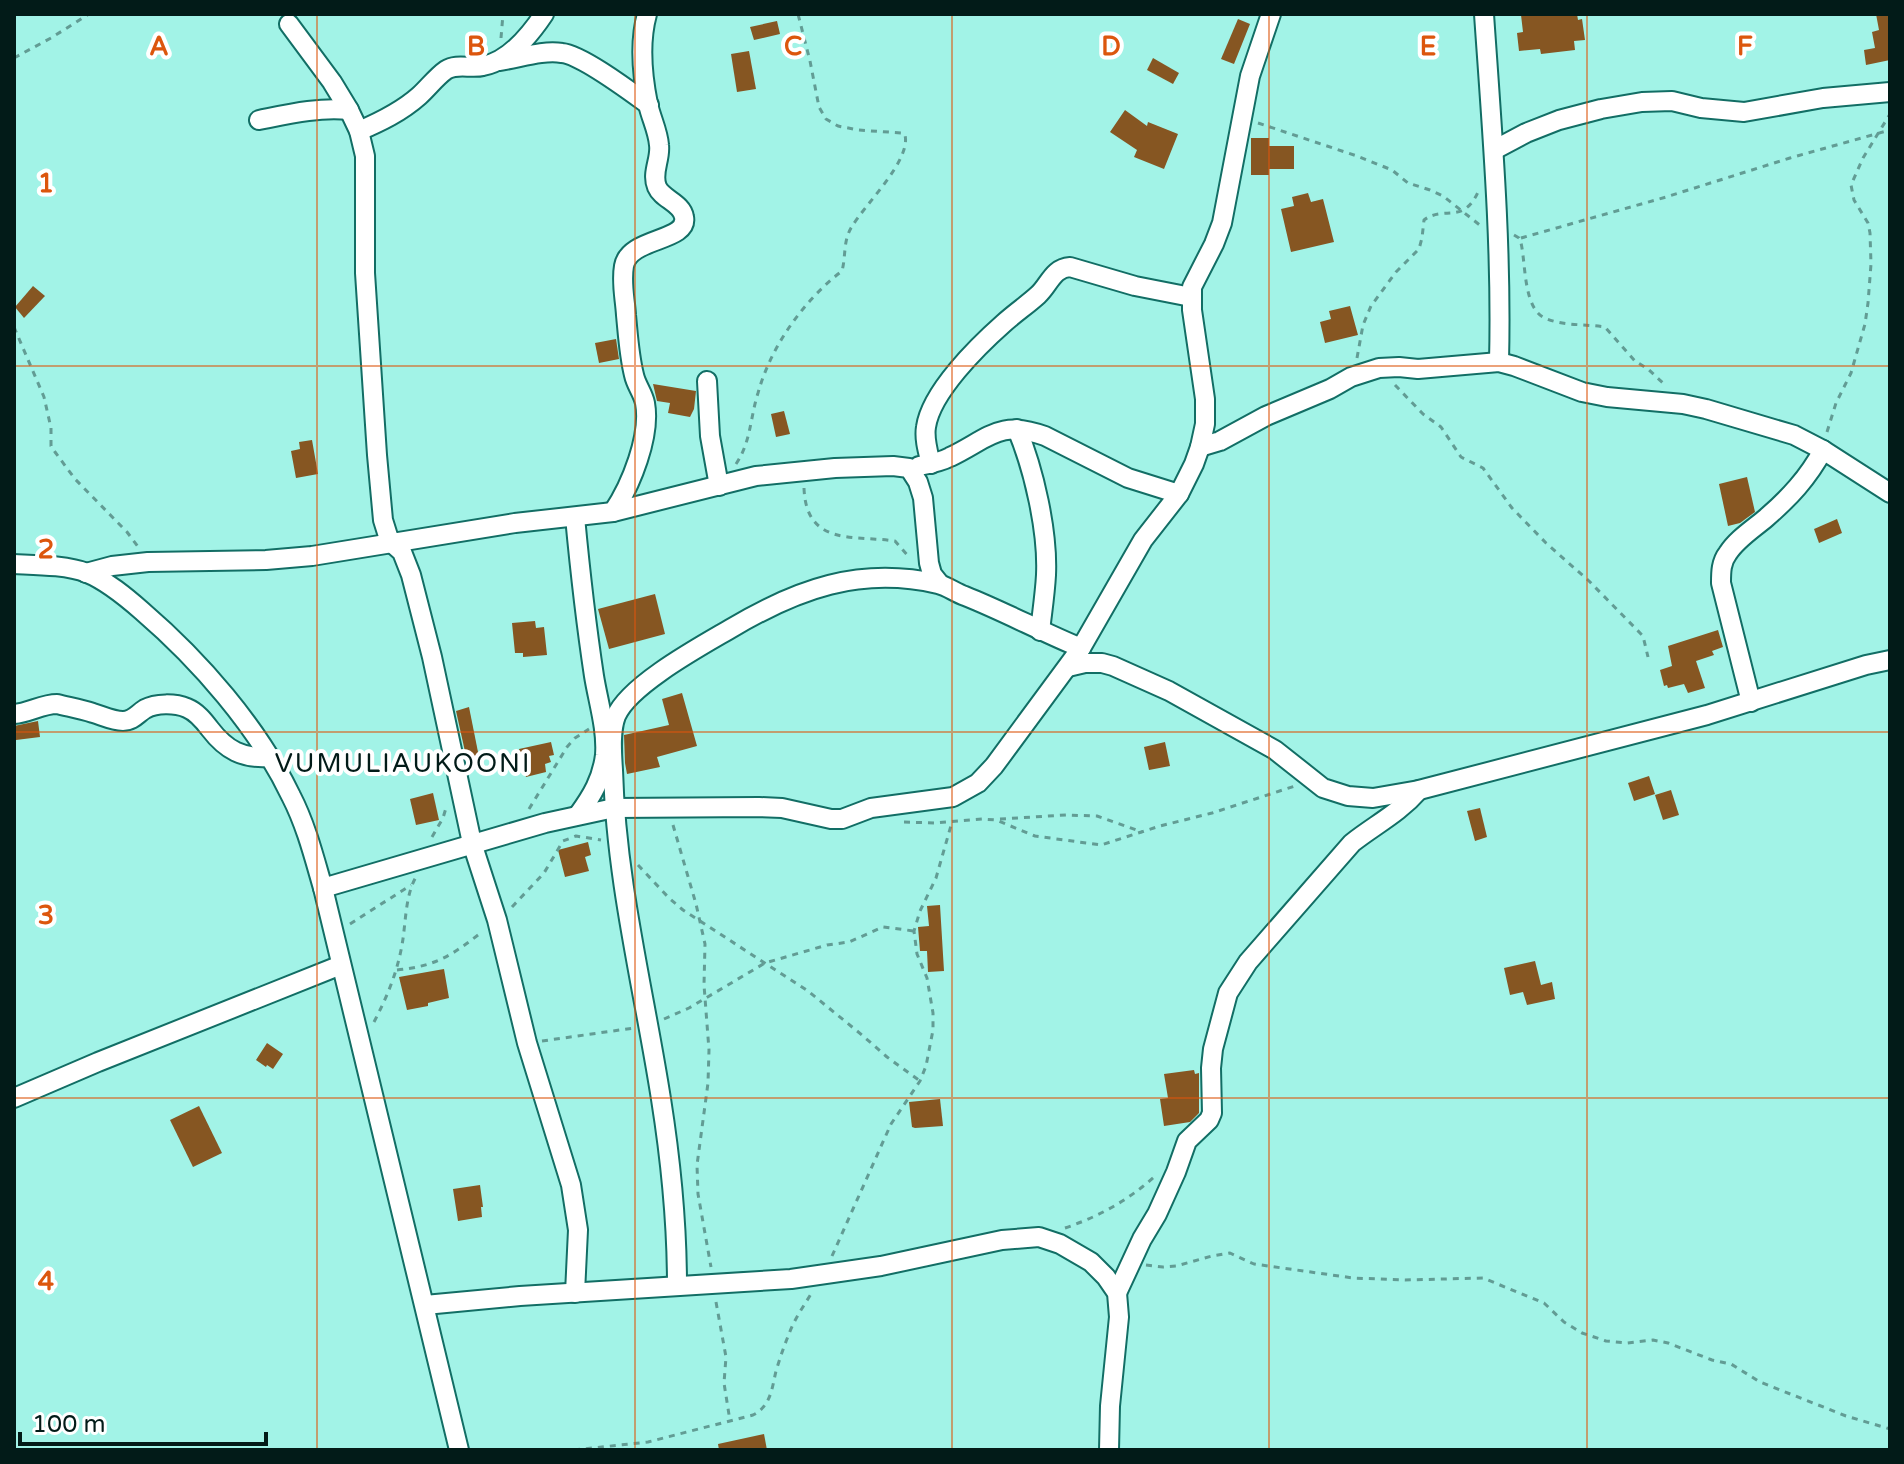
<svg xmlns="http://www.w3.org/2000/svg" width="1904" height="1464" viewBox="0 0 1904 1464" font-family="'Varela Round',sans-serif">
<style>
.building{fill:#865622}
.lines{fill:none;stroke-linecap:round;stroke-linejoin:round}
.minor-casing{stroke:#126e65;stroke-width:22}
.path{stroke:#629c94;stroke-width:3;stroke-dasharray:6 6;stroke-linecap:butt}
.minor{stroke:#fff;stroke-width:18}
.grid{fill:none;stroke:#dc560d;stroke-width:2;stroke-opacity:0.55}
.labels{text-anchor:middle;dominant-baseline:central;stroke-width:8;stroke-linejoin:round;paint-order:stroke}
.quarter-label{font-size:26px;letter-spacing:2px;fill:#021b18;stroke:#fff}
.grid-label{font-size:26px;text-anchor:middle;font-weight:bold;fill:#dc560d;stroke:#fff;stroke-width:8;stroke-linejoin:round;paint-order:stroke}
</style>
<rect width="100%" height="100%" fill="#a2f3e7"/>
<g class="building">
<path d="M1534 14H1577L1578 20 1582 19 1585 40 1574 41 1575 50 1541 54 1540 49 1519 51 1517 33 1523 32 1521 15Z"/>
<path d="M1876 14H1890V60L1866 65 1864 50 1875 48 1872 32 1879 30Z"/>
<path d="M1238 19 1250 24 1234 64 1221 59Z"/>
<path d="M777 21 780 34 754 40 750 27Z"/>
<path d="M749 51 756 89 737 92 731 54Z"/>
<path d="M1153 58 1179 73 1173 84 1147 70Z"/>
<path d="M1125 110 1147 126 1148 122 1178 134 1164 169 1134 157 1137 150 1110 132Z"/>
<path d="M1251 138H1269V146H1294V169H1269V175H1251Z"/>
<path d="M1308 193 1311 202 1323 199 1334 242 1291 252 1281 209 1294 206 1292 197Z"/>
<path d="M33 286 45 296 24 318 15 307Z"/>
<path d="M1350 306 1358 335 1325 343 1320 322 1331 319 1329 311Z"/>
<path d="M616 339 619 359 599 363 595 343Z"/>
<path d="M653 384 696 391 694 409 690 417 668 413 670 403 657 401Z"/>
<path d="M784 411 790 434 776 437 771 414Z"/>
<path d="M312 440 318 474 296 478 291 451 300 449 299 442Z"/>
<path d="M1747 477 1755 512 1740 523 1728 526 1719 484Z"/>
<path d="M1837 519 1842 533 1819 543 1814 529Z"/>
<path d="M655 594 665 634 609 649 598 609Z"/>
<path d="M535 621 536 628 544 627 547 655 523 657V653H515L512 623Z"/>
<path d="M1718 630 1723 647 1712 651 1714 655 1696 661 1705 688 1688 693 1684 684 1668 688 1667 685 1664 686 1660 670 1672 666 1668 646Z"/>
<path d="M682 693 697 746 657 757 660 767 627 774 625 763 624 735 669 725 662 699Z"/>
<path d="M469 707 480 762 468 765 456 711Z"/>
<path d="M38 721 40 737 16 740 14 726Z"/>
<path d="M551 742 554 755 549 756 551 762 545 764 546 772 526 777 519 749Z"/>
<path d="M1165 742 1170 766 1149 770 1144 747Z"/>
<path d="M1649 776 1655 794 1634 801 1628 783Z"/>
<path d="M1671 790 1679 815 1663 820 1655 795Z"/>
<path d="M433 793 439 820 416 825 410 799Z"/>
<path d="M1480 808 1487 837 1475 841 1467 811Z"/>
<path d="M588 842 591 855 585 857 589 871 565 877 558 850Z"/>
<path d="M940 905 944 971 928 972 927 951H920L918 927 929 926 927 906Z"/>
<path d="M1535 961 1541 985 1552 982 1555 999 1527 1005 1523 992 1510 995 1504 968Z"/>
<path d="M444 969 449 998 428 1003V1006L407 1010 399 977Z"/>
<path d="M267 1043 283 1054 273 1069 267 1065 266 1067 256 1060Z"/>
<path d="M1194 1070 1195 1074 1199 1073V1113L1190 1122 1164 1126 1160 1099 1168 1098 1164 1074Z"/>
<path d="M940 1099 943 1126 915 1128 912 1127 909 1102Z"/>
<path d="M199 1106 222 1153 193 1167 170 1120Z"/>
<path d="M480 1185 483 1207H481L482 1217 458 1221 453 1189Z"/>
<path d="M764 1434 767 1450H719L718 1444Z"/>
</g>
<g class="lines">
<g class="minor-casing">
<g id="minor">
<path d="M1484 14C1492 130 1502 246 1499 362"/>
<path d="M289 24 332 82 349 110 359 131 365 156V273L377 455 383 520 388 536 393 544 402 552 411 575 432 657 472 843 497 920 527 1043 571 1185 578 1230 575 1293"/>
<path d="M499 61C520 58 542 50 562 53 582 55 631 92 649 105"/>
<path d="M259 120C289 114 318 107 349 110"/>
<path d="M359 131C380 122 401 112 419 96 428 88 436 77 446 70 457 63 471 69 483 66 509 61 530 35 544 14"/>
<path d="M1494 150 1526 133 1559 120 1601 109 1642 102 1672 101 1701 108 1744 112 1823 98 1890 92"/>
<path d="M707 381 710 436 719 486"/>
<path d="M1017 429C1034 470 1048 531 1046 575 1045 594 1042 613 1040 631"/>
<path d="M1200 447 1220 441 1266 416 1330 389 1351 377 1379 368 1399 367 1418 369 1499 362 1514 366 1582 392 1607 397 1683 404 1706 409 1794 435 1823 450 1890 493"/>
<path d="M931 464C928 452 924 439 926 427 931 392 978 346 1004 323 1015 313 1027 305 1038 295 1049 285 1053 268 1070 267L1135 286 1191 297"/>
<path d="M919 466C930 464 941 462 950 457 988 439 999 419 1045 436L1128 478 1179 494"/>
<path d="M613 512C631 485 651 436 645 403 643 393 636 385 634 375 629 355 628 335 626 315 625 298 621 283 624 266 629 237 689 242 684 217 682 203 662 199 657 187 651 173 661 159 659 145 658 131 651 118 648 104 642 74 639 43 647 14"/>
<path d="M575 517C580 570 586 623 594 676 598 701 607 729 605 755 602 779 592 796 578 815"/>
<path d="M14 564C35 565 67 565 87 573 107 581 126 597 142 611 199 660 258 727 291 796 306 825 314 857 323 888L459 1450"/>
<path d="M86 573 112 566 148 562 266 560 312 556 515 523 613 512 756 476 835 468 893 466 909 468 918 482 923 498 929 563 932 574 940 584"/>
<path d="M1068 667 1085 663H1102L1113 666 1169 691 1275 750 1323 788 1348 796 1373 798 1419 790 1707 715 1866 665 1890 660"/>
<path d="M1751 702 1721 583C1721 572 1721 562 1728 553 1737 539 1753 529 1766 518 1789 498 1808 478 1823 450"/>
<path d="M14 714C29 713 42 704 57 704 69 707 81 709 93 713 103 716 113 721 123 721 133 721 137 714 145 709 156 703 175 703 187 708 197 712 204 721 210 729 226 750 243 759 269 757"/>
<path d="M323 888 545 823 614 808 759 807 782 808 831 819H842L871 808 953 797 978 783 994 766 1081 648 1143 540 1179 494 1194 464 1200 447 1205 424V399L1192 310V287L1214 244 1222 223 1250 76 1271 14"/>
<path d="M14 1098 98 1062 341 965"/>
<path d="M677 1286C677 1224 671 1162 661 1099 644 990 616 882 613 770 612 754 610 731 616 716 629 685 701 646 730 629 797 589 860 566 938 584 947 586 956 593 965 596 1005 612 1042 632 1081 648"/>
<path d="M1117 1293 1142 1239 1157 1214 1176 1172 1187 1141 1209 1120 1212 1113 1211 1068 1213 1049 1228 993 1248 962 1352 843C1376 824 1398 814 1419 790"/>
<path d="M425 1305 520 1296 791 1279 881 1266 1002 1240 1039 1237 1060 1244 1091 1262 1106 1277 1117 1293 1119 1317 1110 1406 1109 1450"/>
</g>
</g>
<g class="path">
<path d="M501 38 503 14"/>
<path d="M14 58 51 38 89 14"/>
<path d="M1258 123 1357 156 1392 170 1408 183 1430 190 1443 196 1481 226"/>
<path d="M1514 235 1519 238 1521 243C1526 264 1523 311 1547 319 1565 326 1586 324 1605 327L1635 361 1648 369 1664 384"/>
<path d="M1521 238 1666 197 1790 158 1890 130"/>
<path d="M14 327 44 397 51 428V446L55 452 75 479 127 532 139 548"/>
<path d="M1357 358 1363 325 1371 306 1396 272 1419 249 1422 238 1424 220C1444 205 1463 225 1478 192"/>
<path d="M1395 385 1423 414 1441 427 1461 457 1483 468 1512 508 1546 543 1589 581 1643 636 1648 657"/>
<path d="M1827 432 1836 403 1851 373 1865 324 1868 303 1871 264 1870 233 1868 223 1854 200 1851 185 1863 158 1890 114"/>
<path d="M736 464C751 442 750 418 758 393 771 346 804 300 842 271 846 256 843 242 851 228 865 204 911 161 905 135L902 133 858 130 838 126 826 119 819 107 810 61 798 14"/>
<path d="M804 488C806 547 855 535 895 541L910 558"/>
<path d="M529 809 567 747 575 738 589 729"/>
<path d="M1000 819 1066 815 1097 816 1142 832"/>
<path d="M904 822 935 823 982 819 996 820 1035 836 1101 845 1160 826 1212 813 1295 786"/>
<path d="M673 825 696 904 705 944 704 985 709 1050 708 1083 697 1165 698 1194 711 1267"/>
<path d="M432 837 443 818 446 808"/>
<path d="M638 865 669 898 683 910 808 991 862 1035 887 1057 920 1081"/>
<path d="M512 907 544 873 563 841 576 836 601 840"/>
<path d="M350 924 411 885"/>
<path d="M397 970C436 966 451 956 482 932"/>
<path d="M664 1019 689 1008 765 963 827 945 849 942 883 927 914 931"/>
<path d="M374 1022C387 997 397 973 402 945 406 923 405 896 416 877"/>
<path d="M542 1041 634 1028"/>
<path d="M1065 1228C1098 1217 1129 1200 1155 1176"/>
<path d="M832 1256 891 1124 920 1081 926 1066 933 1030V1013L927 978 917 954 914 931 920 911 936 878 952 822"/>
<path d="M1146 1265 1163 1267 1176 1266 1212 1256 1230 1253 1254 1264 1353 1278 1405 1280 1483 1278 1544 1303 1564 1322 1582 1333 1606 1341 1627 1343 1653 1340 1668 1343 1712 1360 1731 1364 1760 1382 1846 1416 1890 1429"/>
<path d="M716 1302 726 1357 724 1383 730 1421"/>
<path d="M574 1450 648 1442 753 1415C771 1406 772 1388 776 1371 780 1358 784 1346 789 1334 794 1320 803 1307 811 1294"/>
</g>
<use href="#minor" class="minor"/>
</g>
<path class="grid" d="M317 14V1450M635 14V1450M952 14V1450M1269 14V1450M1587 14V1450M14 366H1890M14 732H1890M14 1098H1890"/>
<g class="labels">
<g class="quarter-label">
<text x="403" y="763">VUMULIAUKOONI</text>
</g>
</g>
<g class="grid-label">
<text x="159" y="55">A</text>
<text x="476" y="55">B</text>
<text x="793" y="55">C</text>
<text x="1111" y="55">D</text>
<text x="1428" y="55">E</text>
<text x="1745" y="55">F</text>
<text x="46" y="192">1</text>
<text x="46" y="558">2</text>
<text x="46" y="924">3</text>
<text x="46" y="1290">4</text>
</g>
<rect width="1904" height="1464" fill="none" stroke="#021b18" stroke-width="32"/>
<path d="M20 1432v12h246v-12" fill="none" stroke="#021b18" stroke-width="4"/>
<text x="32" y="1432" font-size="24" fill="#021b18" stroke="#ffffff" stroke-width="6" paint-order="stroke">100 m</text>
</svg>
